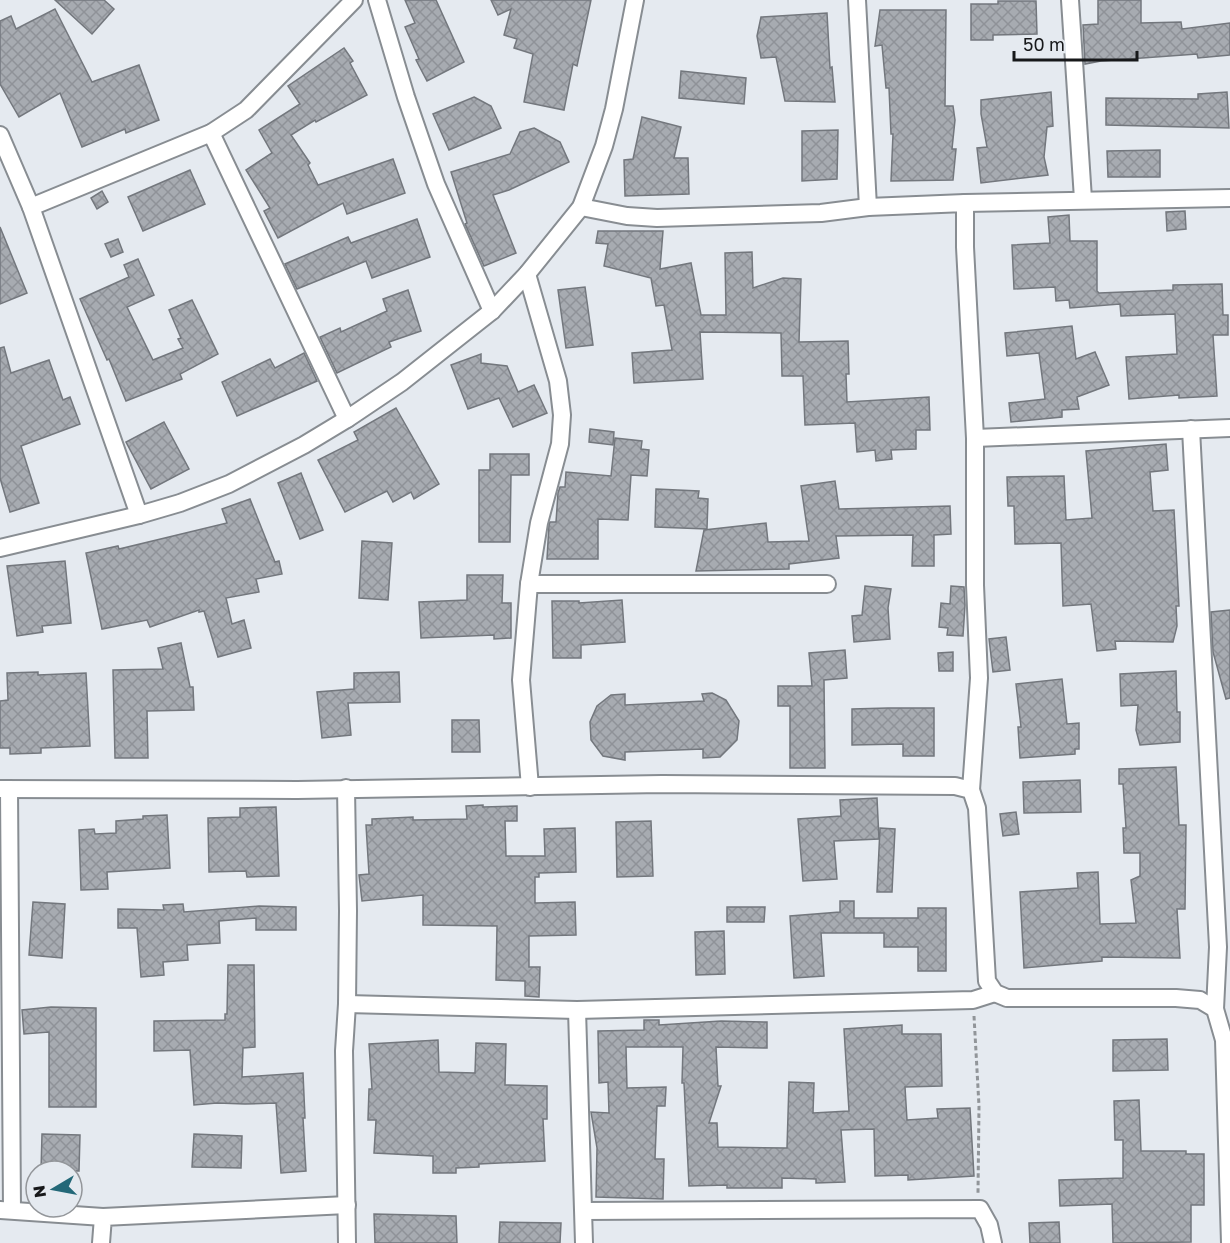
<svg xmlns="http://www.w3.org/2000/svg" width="1230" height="1243" viewBox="0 0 1230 1243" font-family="'Golos Text',sans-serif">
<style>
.building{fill:url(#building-cross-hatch);stroke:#73777d;stroke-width:1.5}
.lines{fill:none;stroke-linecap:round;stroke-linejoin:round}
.minor-casing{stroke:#888d92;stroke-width:20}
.path{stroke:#919599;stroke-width:3;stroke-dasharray:4.5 3;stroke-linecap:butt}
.minor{stroke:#fff;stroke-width:16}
</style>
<defs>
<pattern id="building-cross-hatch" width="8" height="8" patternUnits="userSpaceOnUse" patternTransform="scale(1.5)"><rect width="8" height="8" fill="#a7abb1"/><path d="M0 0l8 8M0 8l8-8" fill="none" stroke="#8f9298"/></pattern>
</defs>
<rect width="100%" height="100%" fill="#e5eaf0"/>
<g class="building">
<path d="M55 0H104L114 9 92 34Z"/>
<path d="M405 0H436L464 62 427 81 416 60 419 59 405 27 415 23Z"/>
<path d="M491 0H591L577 66 573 64 564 110 524 102 533 54 514 48 517 39 504 35 511 9 498 15Z"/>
<path d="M1098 0H1141V23L1181 22 1182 29 1230 23V55L1198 58 1197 54 1101 61 1085 64 1083 25 1098 24Z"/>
<path d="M998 1H1036L1037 34 993 35V40H971V4H998Z"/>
<path d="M55 9 92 82 139 65 159 120 126 133 125 129 82 147 60 93 19 117 0 84V21L11 16 16 29Z"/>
<path d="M880 10H946L945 106H953L955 120 952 149H956L953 180 891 181 893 134H891L889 88H886L882 45 875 46Z"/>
<path d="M827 13 830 68 832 67 835 102 785 101 776 57 761 58 757 36 761 17Z"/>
<path d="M344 48 353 61 350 63 367 95 316 122 315 120 291 135 310 163 308 165 318 185 393 159 405 193 347 214 343 203 278 238 264 211 270 208 246 170 272 153 259 130 300 104 288 86Z"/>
<path d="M681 71 746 78 744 104 679 98Z"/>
<path d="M1051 92 1053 126 1047 127 1044 157 1048 175 981 183 977 148 987 147 981 114V100Z"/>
<path d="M1227 92 1229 128 1106 125V98L1198 99V94Z"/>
<path d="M474 97 491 106 501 128 449 150 433 114Z"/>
<path d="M642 117 681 127 674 158H688L689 194 625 196 624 160 633 159Z"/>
<path d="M534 128 560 142 569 162 509 190 493 195 516 253 484 266 465 224 467 223 451 172 510 154 520 132Z"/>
<path d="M838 130 837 179 802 181V131Z"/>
<path d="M1160 150V177H1108L1107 151Z"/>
<path d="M190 170 205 204 143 231 128 197Z"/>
<path d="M102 191 108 202 97 209 91 198Z"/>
<path d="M1185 211 1186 229 1167 231 1166 212Z"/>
<path d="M1069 215 1070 241H1097V291L1099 293 1173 290V285L1222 284 1223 315H1228V335H1213L1217 396 1179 398V395L1129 399 1126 357 1177 354 1175 314 1121 316 1120 304 1070 308 1069 300 1056 301 1055 287 1014 289 1012 245 1050 243 1048 217Z"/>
<path d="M417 219 430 257 372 278 366 261 297 289 285 264 348 237 351 243Z"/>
<path d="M0 227 27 293 0 304Z"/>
<path d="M598 231H663L660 269 691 263 701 315H726L725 253 752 252 753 288 783 278 801 279 799 342 848 341 849 374H846L847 402 929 397 930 430H916V449L891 450 892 459 876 461 875 450 857 452 855 423 805 425 803 376H782L781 333 700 332 703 379 634 383 632 353 672 350 664 305 656 306 651 278 604 266 608 244 596 243Z"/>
<path d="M118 239 123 252 111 257 105 244Z"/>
<path d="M138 259 154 295 127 307 153 360 183 348 178 339 181 338 169 310 192 300 218 354 180 374 182 379 126 401 109 359 107 360 80 299 129 277 124 265Z"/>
<path d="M585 287 593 345 566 348 558 290Z"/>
<path d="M408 290 421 331 389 342 391 347 337 373 320 337 340 328 341 332 387 311 383 299Z"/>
<path d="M1072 326 1076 359 1095 352 1109 385 1077 397 1079 409 1062 410V417L1011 422 1009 403 1045 399 1039 353 1007 356 1005 333Z"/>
<path d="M4 347 11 373 49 360 63 400 70 397 80 424 21 446 39 503 10 512 0 478V348Z"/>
<path d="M304 353 317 381 237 416 222 382 270 359 275 368Z"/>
<path d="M481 354V363L507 366 518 392 534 385 547 413 513 427 499 398 468 409 451 365Z"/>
<path d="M396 408 439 484 414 499 411 492 393 502 387 491 345 512 318 460 358 440 354 432Z"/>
<path d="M164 422 189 469 151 489 126 442Z"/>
<path d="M590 429 614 432 613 445 589 442Z"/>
<path d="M615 438 642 441 641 449 649 450 647 476 631 475 628 520 598 519V559H547L549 525 550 522H556L558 493 560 487H565L566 472 611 476Z"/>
<path d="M1166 444 1168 470 1150 472 1153 511 1174 510 1179 606H1176L1177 626 1173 642 1115 641 1116 649 1097 651 1091 604 1063 606 1061 543 1015 544 1014 506H1008L1007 477 1064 476 1066 520 1092 518 1086 451Z"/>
<path d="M490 454H529V475H511L510 542H479V470H490Z"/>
<path d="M301 473 323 530 300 539 278 483Z"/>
<path d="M835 481 839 509 950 506 951 534 934 535V566H912L913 535 836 536 839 558 789 564V569L696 571 704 530 766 523 768 542 809 541 801 486Z"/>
<path d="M656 489 699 491 698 498 708 499 707 529 655 527Z"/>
<path d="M250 499 275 562 279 561 282 574 256 579 259 592 226 598 232 624 244 620 251 648 218 657 204 611 199 612V610L150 627 147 620 102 629 86 553 118 546 119 549 227 523 222 509Z"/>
<path d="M362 541 392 543 388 600 359 598Z"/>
<path d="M65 561 71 623 42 626 43 632 17 636 7 566Z"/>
<path d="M467 575H503L502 603H511V638L494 639V635L421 638 419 602 467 600Z"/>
<path d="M865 586 891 589 888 608 890 639 854 642 852 616 862 615Z"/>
<path d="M951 586 964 587 965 605 963 636 947 635 948 628 939 627 941 603 950 604Z"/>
<path d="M622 600 625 642 581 645V658H553L552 601H579V603Z"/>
<path d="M1230 610V698L1226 699 1213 652 1211 612Z"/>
<path d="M1006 637 1010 670 993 672 989 639Z"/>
<path d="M181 643 190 687H193L194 710 147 711 148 758H115L113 670 163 669 158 648Z"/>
<path d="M845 650 847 678 824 680 825 768H790V706H778V686H812L809 653Z"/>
<path d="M953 652V671H939L938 653Z"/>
<path d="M1176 671 1177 712H1180V742L1140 745 1136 730 1138 705 1121 706 1120 674Z"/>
<path d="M38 672V675L86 673 90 746 41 748V753L10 754V748H0V701L8 700 7 673Z"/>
<path d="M399 672 400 702 348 703 351 735 322 738 317 692 354 689V673Z"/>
<path d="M1062 679 1067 724 1079 723V749H1075V754L1020 758 1018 727H1021L1016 684Z"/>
<path d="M712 693 726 700 739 721 737 740 720 757 703 758V749L625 752V760L603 756 591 740 590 722 597 706 611 695 625 694V705L704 701 702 694Z"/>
<path d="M888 708H934V756H903V744L852 745V709Z"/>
<path d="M452 720H479L480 752H452Z"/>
<path d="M1176 767 1179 825H1186L1185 909H1177L1180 958 1102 957V961L1024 968 1020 892 1078 888 1077 873 1098 872 1100 924 1136 923 1131 880 1140 876V853H1124L1123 828H1126L1123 784H1119V769Z"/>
<path d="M1080 780 1081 812 1024 813 1023 782Z"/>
<path d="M877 798 879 839 834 841 837 879 803 881 798 819 841 816 840 800Z"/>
<path d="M483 805V807L517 806V821H505L506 856H545L544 829 575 828 576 872 539 873V877H535V903L575 902 576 935 529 936V967H540L539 997 525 996V981L496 980 497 926 423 925V895L362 901 359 875 369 874 366 825H372V819L413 817V820L467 819 466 806Z"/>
<path d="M276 807 279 876 247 877 246 871 209 872 208 818 240 817V808Z"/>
<path d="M1016 812 1019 834 1003 836 1000 814Z"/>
<path d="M167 815 170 868 107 872 108 889 81 890 79 830 94 829 95 834 116 833V821L143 819V816Z"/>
<path d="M651 821 653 876 617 877 616 822Z"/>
<path d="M880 828 895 829 892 892H877Z"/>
<path d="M840 901H854V918H918V908H946V971H918V947H884V933H821L824 976 794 978 790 916 840 912Z"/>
<path d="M33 902 65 904 62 958 29 955Z"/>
<path d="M183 904 184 912 259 906 296 907V930H256V918L219 921 220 943 187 945 188 960 163 962 164 975 141 977 137 928H118V909L164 910 163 905Z"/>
<path d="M727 907H765L764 922H727Z"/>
<path d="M724 931 725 974 696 975 695 932Z"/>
<path d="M228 965H254L255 1047 243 1048 242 1077 303 1073 305 1118H303L306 1171 281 1173 276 1103 245 1104 217 1103 194 1105 190 1050 154 1051V1021L225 1020V1014H227Z"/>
<path d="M51 1007 96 1008V1107H49V1032L24 1034 22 1010Z"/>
<path d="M644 1020H659V1025L721 1021 767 1022V1048L716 1047 718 1086H721L709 1123H717L718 1147 787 1148 789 1082 814 1083 813 1113 849 1111 844 1029 902 1025V1034H941L942 1086 905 1087 907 1120 938 1118 937 1109 970 1108 974 1176 908 1180V1175L875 1176 874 1129 841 1130 845 1182 816 1183V1179L782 1178V1188H727V1185L689 1186 684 1083H682L683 1047H626L627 1088 666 1087 665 1106H657L655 1159H664L663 1199 596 1197 597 1148 591 1112 609 1113 608 1082 599 1083 598 1031 644 1030Z"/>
<path d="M1167 1039 1168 1070 1113 1071V1040Z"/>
<path d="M438 1040 439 1072 475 1073 476 1043 506 1044 505 1085 547 1086V1119H543L545 1161 479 1164V1167L456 1168V1173H433V1156L374 1153 376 1120H368L369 1089H372L369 1044Z"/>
<path d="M1139 1100 1141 1151H1186V1154H1204V1205H1191V1242L1113 1243 1112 1204 1060 1206 1059 1180 1123 1178V1140H1115L1114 1101Z"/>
<path d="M42 1134 80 1135 79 1171H41Z"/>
<path d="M194 1134 242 1136 241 1168 192 1167Z"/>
<path d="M374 1214 456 1216 457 1243H375Z"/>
<path d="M500 1222 561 1223 560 1243H499Z"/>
<path d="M1059 1222 1060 1243H1030L1029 1223Z"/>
</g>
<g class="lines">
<g class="minor-casing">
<g id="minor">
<path d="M377 0 406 97 436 184 492 311"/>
<path d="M857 0 868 207"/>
<path d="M1070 0 1083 199"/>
<path d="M211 133 347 419"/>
<path d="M0 135 31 207 211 133 246 110 354 0"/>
<path d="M965 203 1230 198"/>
<path d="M31 207 139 515"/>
<path d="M581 207 627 216 657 218 821 213 868 207 965 203V247L975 438V585L979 678 971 790"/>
<path d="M527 274 558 381 562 415 560 444 539 523 529 584 521 680 530 787"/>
<path d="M1191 429 1218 947 1215 1009"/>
<path d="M975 438 1230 428"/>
<path d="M0 548 139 515 180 503 229 484 304 445 347 419 402 382 492 311 527 274 581 207 604 146 614 109 635 0"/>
<path d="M529 584H827"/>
<path d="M346 788 348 911 347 1004 344 1051 347 1243"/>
<path d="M0 789 297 790 662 784 955 786 971 790 977 808 987 981 995 993 1007 998H1176L1200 1000 1215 1009 1224 1040 1230 1243"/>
<path d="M9 789 12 1210"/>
<path d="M347 1004 577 1010 973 1000 995 993"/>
<path d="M577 1010 584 1243"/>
<path d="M0 1210 103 1217"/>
<path d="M584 1211 980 1209 989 1225 993 1243"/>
<path d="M101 1243 103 1217 347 1205"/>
</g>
</g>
<path class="path" d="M974 1016 979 1106 978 1193"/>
<use href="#minor" class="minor"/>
</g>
<g transform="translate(54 1189) rotate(260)"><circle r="28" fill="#e5eaf0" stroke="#93969a" stroke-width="1.5"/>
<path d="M0-4.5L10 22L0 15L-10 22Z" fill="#236878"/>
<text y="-9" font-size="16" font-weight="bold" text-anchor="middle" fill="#17181a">N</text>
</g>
<path d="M1014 51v9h123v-9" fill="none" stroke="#17181a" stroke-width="3"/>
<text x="1023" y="51" font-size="18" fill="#17181a" stroke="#e5eaf0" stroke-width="4.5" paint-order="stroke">50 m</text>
</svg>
